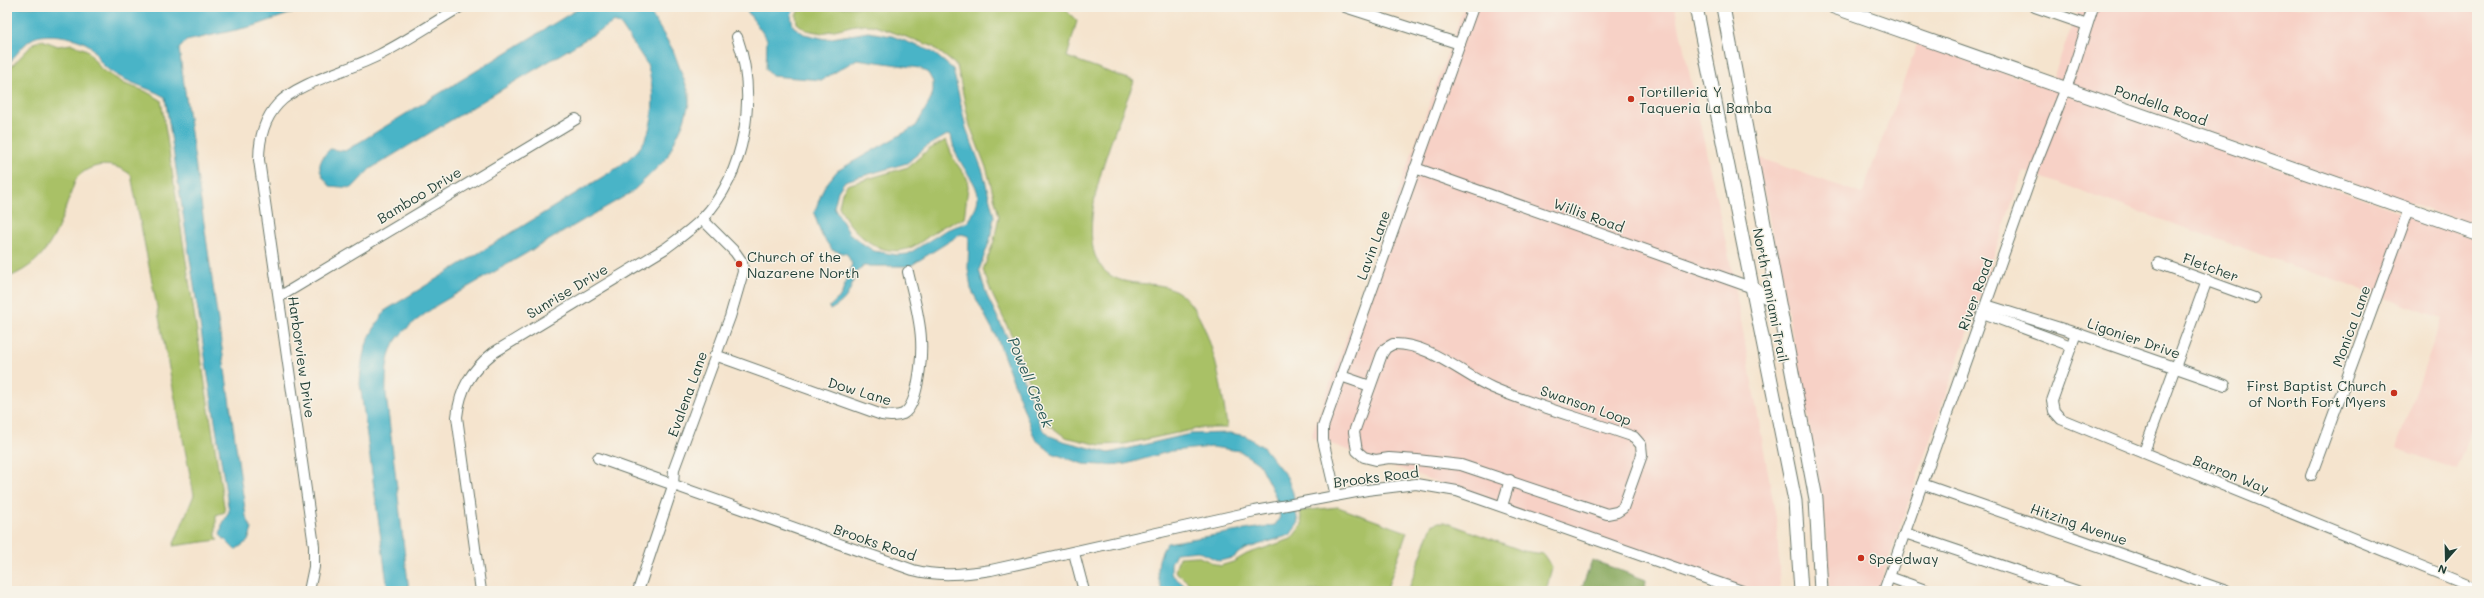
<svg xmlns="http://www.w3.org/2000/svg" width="2484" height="598" viewBox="0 0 2484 598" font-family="Mali,sans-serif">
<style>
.built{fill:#f7d1c6}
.green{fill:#a9c166;stroke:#647f4d}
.forest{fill:#86a75b;stroke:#527248}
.water{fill:#49b4c7;stroke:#34787e;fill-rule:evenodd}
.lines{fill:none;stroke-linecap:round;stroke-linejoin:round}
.minor-casing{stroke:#6a776a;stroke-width:12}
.major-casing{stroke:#6a776a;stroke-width:15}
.minor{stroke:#fff;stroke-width:10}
.major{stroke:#fff;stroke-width:13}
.poi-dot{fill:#c8321e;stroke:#f7f3e8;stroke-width:1.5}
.labels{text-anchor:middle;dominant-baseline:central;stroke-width:3;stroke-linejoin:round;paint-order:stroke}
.poi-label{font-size:14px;fill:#1f3d34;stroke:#f7f3e8;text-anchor:start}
.street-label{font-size:14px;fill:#1f3d34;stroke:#f7f3e8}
.water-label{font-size:15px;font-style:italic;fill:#2a5b59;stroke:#f7f3e8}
</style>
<rect width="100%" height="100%" fill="#f7f3e8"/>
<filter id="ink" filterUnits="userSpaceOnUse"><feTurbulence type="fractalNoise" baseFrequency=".025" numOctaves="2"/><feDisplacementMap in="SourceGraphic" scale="8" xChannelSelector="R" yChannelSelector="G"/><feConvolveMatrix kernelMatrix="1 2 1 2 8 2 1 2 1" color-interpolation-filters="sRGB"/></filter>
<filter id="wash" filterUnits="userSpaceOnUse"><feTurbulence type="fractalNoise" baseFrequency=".012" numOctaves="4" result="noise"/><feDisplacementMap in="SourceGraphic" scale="16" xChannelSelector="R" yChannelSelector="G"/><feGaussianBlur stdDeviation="0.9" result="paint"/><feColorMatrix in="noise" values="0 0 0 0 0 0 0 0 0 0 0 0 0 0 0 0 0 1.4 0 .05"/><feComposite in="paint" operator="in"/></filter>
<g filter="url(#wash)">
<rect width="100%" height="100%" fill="#f5e4ce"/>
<g class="built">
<path d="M1464 7H1675L1733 276 1777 523 1780 591H1743L1311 437Z"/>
<path d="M2079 7H2477V227L2053 78Z"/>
<path d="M1918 42 2477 239V415L2457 470 2396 448 2442 318 2023 171 1878 591H1829L1827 535 1806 405 1757 157 1862 194Z"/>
</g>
<g class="green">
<path d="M801 7H1063L1077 21 1067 57 1134 81C1119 123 1066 237 1106 272 1126 290 1157 278 1178 292 1211 313 1223 392 1227 428H1201L1124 444 1100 445 1065 437 1049 425 1041 415 1017 347 992 294 983 270 994 241 999 216 987 170 970 126 957 66 932 46 872 25H855L822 33 806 30 797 23 796 15Z"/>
<path d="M42 40 58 46 72 44 87 50 101 69 125 84 145 91 161 100 225 512 216 515V536L218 540 173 546 194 495 131 175C114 161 90 162 76 179 59 223 55 259 7 278V71L34 43Z"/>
<path d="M946 140 954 160 967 178 968 187 964 219C957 221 950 223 944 226 931 233 920 245 907 249 878 258 849 230 839 206L842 193 847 185 908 167 928 150Z"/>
<path d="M1338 507 1407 532 1386 591H1198L1175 571 1179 557 1197 556 1220 566 1233 562 1247 554 1291 539 1302 525 1300 511Z"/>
<path d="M1439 522H1445L1523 551 1543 554 1552 567 1546 591H1408L1432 525Z"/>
</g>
<path class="forest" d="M1592 560 1646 580 1645 591H1581Z"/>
<g class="water">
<path d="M7 7H309L254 26 186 41 179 49 246 516 252 529 248 541 235 550 220 535 222 525 229 512 165 97C146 86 119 81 103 65 98 60 96 52 91 47 81 37 44 31 32 39 23 44 15 57 7 65Z"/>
<path d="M581 7H647L673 50 689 93V104L683 124 666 159 632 192 437 305C396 336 385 340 386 394L409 591H388L360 384C362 348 366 340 386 310L617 168C624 162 632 157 638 150 657 129 655 89 647 64L621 25 614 22 370 169 352 188 330 186C317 171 316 163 330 149L345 151Z"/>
<path d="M748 7H796L791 15 793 26 804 34 826 39 868 32 892 36 931 51 953 69 966 128 983 172 994 216 990 240 979 270 987 296 1013 349 1041 427 1050 436 1063 441 1109 453 1190 434 1230 433 1246 436 1263 447 1287 477 1293 493 1298 524 1290 535 1245 549 1233 558 1219 561 1198 551 1176 553 1171 563V574L1191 591H1162C1156 574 1156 558 1167 543L1275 525 1280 517 1275 495 1259 464 1240 451 1212 447 1171 451 1126 464 1102 465 1083 464 1052 453 1035 439 997 338 971 289 968 268 969 236 961 234 910 266H863C847 279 858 295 830 310L829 307 841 296 852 264 847 254 832 250 821 234 814 213 824 187 837 171 916 126 930 101 933 92V82L928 73 919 68 857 59 822 80 772 76 766 69 767 39 747 11ZM947 135 951 136C953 143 954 151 958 157 972 185 989 190 968 222L946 230 908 254 897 255 874 251 860 242 849 233 834 207 838 191 845 181 907 163 926 147Z"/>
</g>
</g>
<g filter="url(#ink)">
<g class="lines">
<g class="minor-casing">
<g id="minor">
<path d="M1345 7 1460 44"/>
<path d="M2035 7 2087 25"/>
<path d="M1415 168 1753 288"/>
<path d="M2158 263 2254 298"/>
<path d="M279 297 576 119"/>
<path d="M1986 305 2076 333 2225 385"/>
<path d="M1983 313 2071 346"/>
<path d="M2076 333 2052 401 2054 411 2061 419 2477 589"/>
<path d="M1393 344C1430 343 1461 374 1493 388 1538 407 1587 420 1634 437L1641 445 1642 455 1623 508 1617 512 1607 514 1461 465 1417 460 1389 458 1376 460 1364 457 1357 451 1354 432 1382 354 1386 348Z"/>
<path d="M715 355 882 415C889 416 896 417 903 414 919 405 922 355 921 339 920 317 913 294 908 272"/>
<path d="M1341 376 1370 386"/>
<path d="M2144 452 2207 280"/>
<path d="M598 458 913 570C940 577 964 574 991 570L1255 511 1367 490 1416 484 1457 491 1742 591"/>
<path d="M2311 476 2409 209"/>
<path d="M1922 484 2226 591"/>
<path d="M1336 496 1323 440V427L1473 7"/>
<path d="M1502 506 1510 480"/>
<path d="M1905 533 2077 591"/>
<path d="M1074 553 1084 591"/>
<path d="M1889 577 1928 591"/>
<path d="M309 591 314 567V546L259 160C259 140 264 119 278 104 298 82 351 70 379 55 407 41 433 23 460 7"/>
<path d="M481 591 457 417C460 388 471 371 493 353L666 248C678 239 691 230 702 219 746 173 758 96 737 37"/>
<path d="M638 591 673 486 674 469 730 317 743 272 742 262 735 252 702 219"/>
<path d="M1884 591 2036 163 2072 73 2093 7"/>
</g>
</g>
<g class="major-casing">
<g id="major">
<path d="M1696 7 1795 501 1801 591"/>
<path d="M1723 7 1816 499 1821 591"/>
<path d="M1834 7 2477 233"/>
<path d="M1753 288 1770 299 1780 313"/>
</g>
</g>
<use href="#minor" class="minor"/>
<use href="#major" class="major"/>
</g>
</g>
<g class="poi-dot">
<circle cx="1631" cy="99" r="4"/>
<circle cx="739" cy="264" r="4"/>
<circle cx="2394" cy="393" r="4"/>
<circle cx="1861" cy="558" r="4"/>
</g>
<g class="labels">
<g class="poi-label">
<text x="1639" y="91">Tortilleria Y<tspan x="1639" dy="16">Taqueria La Bamba</tspan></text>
<text x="747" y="256">Church of the<tspan x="747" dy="16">Nazarene North</tspan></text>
<text x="2386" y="385" text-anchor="end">First Baptist Church<tspan x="2386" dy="16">of North Fort Myers</tspan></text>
<text x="1869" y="558">Speedway</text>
</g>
<g class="street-label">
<text transform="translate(2161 105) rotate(19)">Pondella Road</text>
<text transform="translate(419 195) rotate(-31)">Bamboo Drive</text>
<text transform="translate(1589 215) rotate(20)">Willis Road</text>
<text transform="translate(1373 245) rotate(-70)">Lavin Lane</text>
<text transform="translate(2211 267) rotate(20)">Fletcher</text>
<text transform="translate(567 291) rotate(-31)">Sunrise Drive</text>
<text transform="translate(1975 294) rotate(-70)">River Road</text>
<text transform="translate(1771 295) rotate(79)">North Tamiami Trail</text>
<text transform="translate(2351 326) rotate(-70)">Monica Lane</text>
<text transform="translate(2134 338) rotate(19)">Ligonier Drive</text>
<text transform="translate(302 357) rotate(82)">Harborview Drive</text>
<text transform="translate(860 391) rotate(17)">Dow Lane</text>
<text transform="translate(687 394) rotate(-70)">Evalena Lane</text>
<text transform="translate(1586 405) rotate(19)">Swanson Loop</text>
<text transform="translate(2231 474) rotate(22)">Barron Way</text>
<text transform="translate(1376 477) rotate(-7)">Brooks Road</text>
<text transform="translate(2079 524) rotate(19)">Hitzing Avenue</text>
<text transform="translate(875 542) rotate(19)">Brooks Road</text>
</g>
<g class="water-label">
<text transform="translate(1031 382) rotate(68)">Powell Creek</text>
</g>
</g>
<rect width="2484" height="598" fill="none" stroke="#f7f3e8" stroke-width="24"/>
<g transform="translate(2446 560) rotate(200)" stroke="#f7f3e8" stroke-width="3" paint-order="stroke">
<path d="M0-3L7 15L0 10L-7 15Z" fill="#1f3d34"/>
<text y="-6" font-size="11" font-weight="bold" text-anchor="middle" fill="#1f3d34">N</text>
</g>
</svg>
